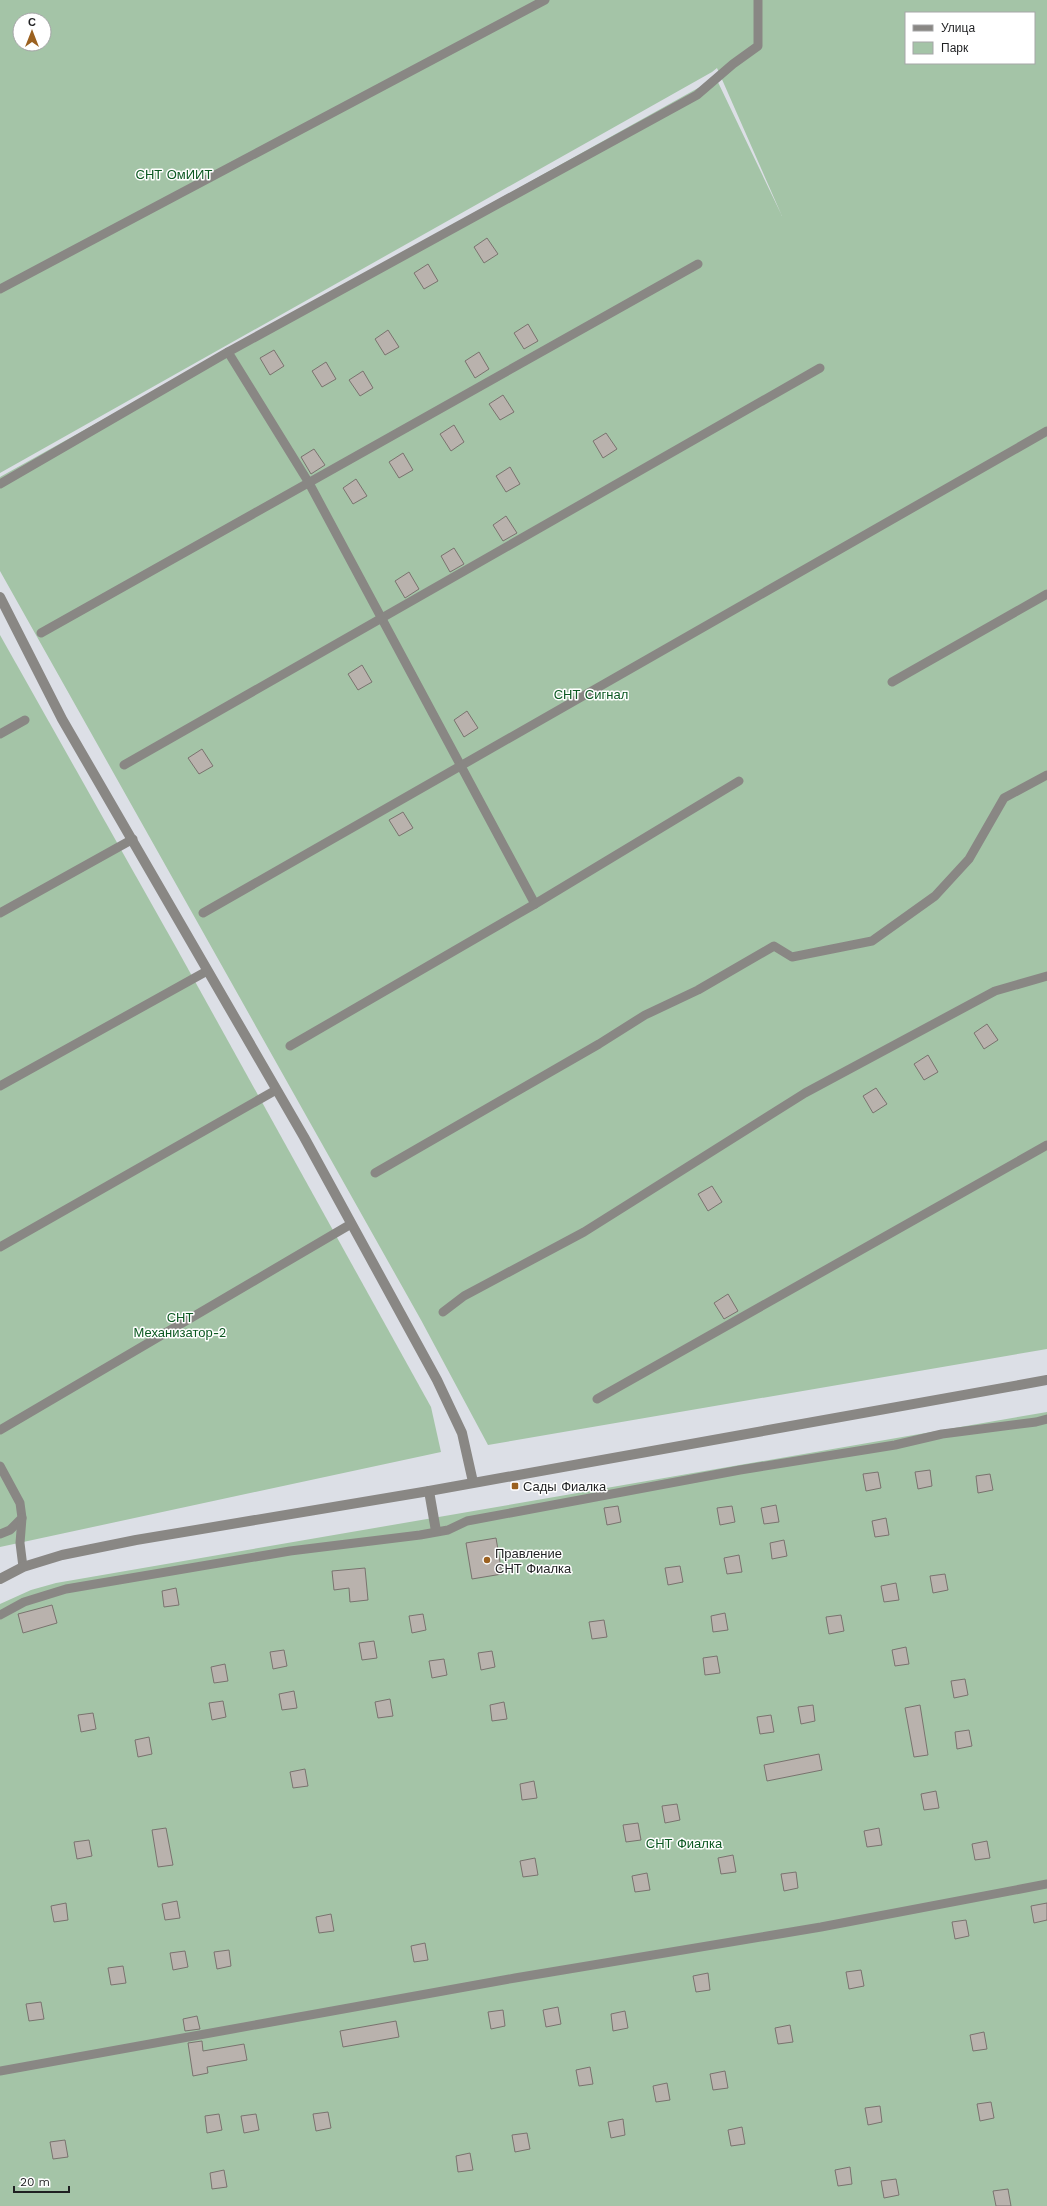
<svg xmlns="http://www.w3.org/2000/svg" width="1047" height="2206" viewBox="0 0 1047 2206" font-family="'Work Sans',sans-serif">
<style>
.green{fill:#a4c4a7;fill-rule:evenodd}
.building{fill:#b9b2ad;stroke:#79736e}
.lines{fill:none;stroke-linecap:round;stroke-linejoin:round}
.service{stroke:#898784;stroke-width:9}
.minor{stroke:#898784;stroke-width:10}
.tertiary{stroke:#898784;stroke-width:10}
.poi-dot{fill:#9b6120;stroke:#fff;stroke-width:1.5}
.labels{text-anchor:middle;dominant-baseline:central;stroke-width:3;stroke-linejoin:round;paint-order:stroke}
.park-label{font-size:13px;fill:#0b5821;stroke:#fff}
.poi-label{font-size:13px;fill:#1f2022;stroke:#fff;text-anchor:start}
</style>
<rect width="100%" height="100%" fill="#dcdfe6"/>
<g class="green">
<path d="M0 0H1047V1349L488 1445 421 1320 0 571V477L716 78 782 216 717 68 712 72 0 473ZM906 13H1034V63H906ZM20 20H44V44H20Z"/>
<path d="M0 635 177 949 431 1407 441 1452 0 1547Z"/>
<path d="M1047 1412V2206H0V1604L31 1590 56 1583Z"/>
</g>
<g class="building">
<path d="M487 238 498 254 484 263 474 247Z"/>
<path d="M428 264 438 281 424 289 414 273Z"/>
<path d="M528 324 538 341 524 349 514 333Z"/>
<path d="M388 330 399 347 385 355 375 339Z"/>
<path d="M274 350 284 366 270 375 260 358Z"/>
<path d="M479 352 489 369 475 378 465 361Z"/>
<path d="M326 362 336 379 322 387 312 371Z"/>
<path d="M363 371 373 388 360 396 349 380Z"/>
<path d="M503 395 514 412 500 420 489 404Z"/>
<path d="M454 425 464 442 451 451 440 434Z"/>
<path d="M606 433 617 449 603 458 593 441Z"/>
<path d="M314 449 325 465 311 474 301 457Z"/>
<path d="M403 453 413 470 399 478 389 462Z"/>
<path d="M510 467 520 484 506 492 496 476Z"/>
<path d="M356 479 367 496 353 504 343 488Z"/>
<path d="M506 516 517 533 503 541 493 525Z"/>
<path d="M454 548 464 564 450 572 441 556Z"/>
<path d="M409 572 419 589 405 598 395 581Z"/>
<path d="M362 665 372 682 358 690 348 674Z"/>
<path d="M467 711 478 728 464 737 454 720Z"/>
<path d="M202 749 213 766 199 774 188 758Z"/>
<path d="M403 812 413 828 399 836 389 820Z"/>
<path d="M987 1024 998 1040 984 1049 974 1033Z"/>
<path d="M928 1055 938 1072 924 1080 914 1064Z"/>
<path d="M876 1088 887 1104 873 1113 863 1096Z"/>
<path d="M712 1186 722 1202 708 1211 698 1194Z"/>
<path d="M728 1294 738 1311 724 1319 714 1303Z"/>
<path d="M930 1470 932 1486 918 1489 915 1472Z"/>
<path d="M878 1472 881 1488 866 1491 863 1474Z"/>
<path d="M990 1474 993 1490 978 1493 976 1476Z"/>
<path d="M776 1505 779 1522 764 1524 761 1508Z"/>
<path d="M618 1506 621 1522 607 1525 604 1508Z"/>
<path d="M732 1506 735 1522 720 1525 717 1508Z"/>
<path d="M886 1518 889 1535 875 1537 872 1521Z"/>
<path d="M496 1538 502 1574 472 1579 466 1543Z"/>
<path d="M784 1540 787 1556 772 1559 770 1543Z"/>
<path d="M739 1555 742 1572 727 1574 724 1558Z"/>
<path d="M680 1566 683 1582 668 1585 665 1568Z"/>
<path d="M365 1568 368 1600 350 1602 349 1588 334 1590 332 1571Z"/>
<path d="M945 1574 948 1590 933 1593 930 1576Z"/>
<path d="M896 1583 899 1600 884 1602 881 1586Z"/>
<path d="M176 1588 179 1605 164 1607 162 1591Z"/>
<path d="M52 1605 57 1623 23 1633 18 1614Z"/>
<path d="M725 1613 728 1630 713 1632 711 1616Z"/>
<path d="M423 1614 426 1630 412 1633 409 1616Z"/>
<path d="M841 1615 844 1631 829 1634 826 1617Z"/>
<path d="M604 1620 607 1637 592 1639 589 1622Z"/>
<path d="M374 1641 377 1658 362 1660 359 1643Z"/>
<path d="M906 1647 909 1664 895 1666 892 1650Z"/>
<path d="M284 1650 287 1666 273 1669 270 1652Z"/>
<path d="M492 1651 495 1667 481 1670 478 1653Z"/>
<path d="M717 1656 720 1673 705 1675 703 1658Z"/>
<path d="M444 1659 447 1675 432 1678 429 1661Z"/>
<path d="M225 1664 228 1681 214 1683 211 1667Z"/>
<path d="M965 1679 968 1695 954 1698 951 1681Z"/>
<path d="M294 1691 297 1708 282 1710 279 1694Z"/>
<path d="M390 1699 393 1716 378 1718 375 1702Z"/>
<path d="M223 1701 226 1717 212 1720 209 1703Z"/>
<path d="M504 1702 507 1719 492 1721 490 1705Z"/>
<path d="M813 1705 815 1721 801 1724 798 1707Z"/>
<path d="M920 1705 928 1755 914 1757 905 1708Z"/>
<path d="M93 1713 96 1729 81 1732 78 1715Z"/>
<path d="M771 1715 774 1732 760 1734 757 1717Z"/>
<path d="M969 1730 972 1746 957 1749 955 1732Z"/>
<path d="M149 1737 152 1754 138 1757 135 1740Z"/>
<path d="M819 1754 822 1770 767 1781 764 1765Z"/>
<path d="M305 1769 308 1786 293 1788 290 1772Z"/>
<path d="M534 1781 537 1798 522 1800 520 1784Z"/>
<path d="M936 1791 939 1808 924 1810 921 1794Z"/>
<path d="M677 1804 680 1820 665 1823 662 1806Z"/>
<path d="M638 1823 641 1840 626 1842 623 1825Z"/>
<path d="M166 1828 173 1865 158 1867 152 1830Z"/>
<path d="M879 1828 882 1845 867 1847 864 1831Z"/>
<path d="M89 1840 92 1856 77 1859 74 1842Z"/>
<path d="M987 1841 990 1858 975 1860 972 1844Z"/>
<path d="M733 1855 736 1872 721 1874 718 1858Z"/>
<path d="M535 1858 538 1875 523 1877 520 1861Z"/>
<path d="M796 1872 798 1888 784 1891 781 1874Z"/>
<path d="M647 1873 650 1890 635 1892 632 1876Z"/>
<path d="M177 1901 180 1918 165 1920 162 1904Z"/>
<path d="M66 1903 68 1920 54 1922 51 1906Z"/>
<path d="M1047 1903V1920L1034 1923 1031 1906Z"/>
<path d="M331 1914 334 1931 319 1933 316 1917Z"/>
<path d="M966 1920 969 1936 955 1939 952 1922Z"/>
<path d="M425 1943 428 1960 414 1962 411 1946Z"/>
<path d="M229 1950 231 1966 217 1969 214 1952Z"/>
<path d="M185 1951 188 1967 173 1970 170 1953Z"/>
<path d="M123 1966 126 1983 111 1985 108 1968Z"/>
<path d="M861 1970 864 1986 849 1989 846 1972Z"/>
<path d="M708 1973 710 1990 696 1992 693 1976Z"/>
<path d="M41 2002 44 2019 29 2021 26 2004Z"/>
<path d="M558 2007 561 2024 546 2027 543 2010Z"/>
<path d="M503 2010 505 2026 491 2029 488 2012Z"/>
<path d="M625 2011 628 2028 613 2031 611 2014Z"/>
<path d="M197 2016 200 2029 185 2031 183 2019Z"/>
<path d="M396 2021 399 2037 343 2047 340 2031Z"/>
<path d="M790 2025 793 2042 778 2044 775 2028Z"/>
<path d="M984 2032 987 2049 973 2051 970 2035Z"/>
<path d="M202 2041 203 2051 244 2044 247 2060 207 2067 208 2073 193 2076 188 2043Z"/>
<path d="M590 2067 593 2084 579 2086 576 2070Z"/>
<path d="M725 2071 728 2088 713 2090 710 2074Z"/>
<path d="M667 2083 670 2100 656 2102 653 2086Z"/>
<path d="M991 2102 994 2118 980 2121 977 2104Z"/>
<path d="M880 2106 882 2122 868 2125 865 2108Z"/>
<path d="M328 2112 331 2128 316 2131 313 2114Z"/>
<path d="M219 2114 222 2130 207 2133 205 2116Z"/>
<path d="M256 2114 259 2130 244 2133 241 2116Z"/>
<path d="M623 2119 625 2135 611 2138 608 2122Z"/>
<path d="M742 2127 745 2144 731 2146 728 2130Z"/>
<path d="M527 2133 530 2149 515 2152 512 2135Z"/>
<path d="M65 2140 68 2157 53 2159 50 2142Z"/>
<path d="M470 2153 473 2170 458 2172 456 2156Z"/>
<path d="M850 2167 852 2184 838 2186 835 2170Z"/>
<path d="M224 2170 227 2187 212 2189 210 2173Z"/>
<path d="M896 2179 899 2195 884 2198 881 2181Z"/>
<path d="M1008 2189 1011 2206H996L993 2191Z"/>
</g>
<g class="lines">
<g class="service">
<path d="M0 289 545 0"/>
<path d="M228 352 309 483 535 904"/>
<path d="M0 484 228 352 697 95 733 64 758 46V0"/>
<path d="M41 633 698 264"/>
<path d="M892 682 1047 594"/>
<path d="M0 734 25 720"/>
<path d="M124 765 820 368"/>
<path d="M0 913 133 839"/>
<path d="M203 913 1047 431"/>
<path d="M290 1046 535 904 739 781"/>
<path d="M0 1086 207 971"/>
<path d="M375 1173 599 1044 645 1015 698 990 774 946 792 957 872 941 935 896 969 859 1004 798 1047 775"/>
<path d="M0 1247 276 1090"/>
<path d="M443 1312 464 1296 584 1232 805 1093 995 991 1047 976"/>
<path d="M597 1399 1047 1145"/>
<path d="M0 1430 351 1224"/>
<path d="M0 1466 20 1503 22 1518 10 1530 0 1534"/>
<path d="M22 1518 20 1543 23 1567"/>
<path d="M0 1615 24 1602 66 1589 290 1551 420 1535 448 1530 467 1521 740 1470 895 1445 942 1434 1036 1422 1047 1419"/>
<path d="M0 2071 515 1978 821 1927 1047 1884"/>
</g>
<g class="minor">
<path d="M0 597 62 719 304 1137 437 1380 462 1433 473 1482"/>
<path d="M429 1491 436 1531"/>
</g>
<path class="tertiary" d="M0 1579 23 1567 62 1555 136 1540 429 1491 1047 1380"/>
</g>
<g class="poi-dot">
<rect x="511" y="1482" width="8" height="8" rx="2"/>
<circle cx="487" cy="1560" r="4"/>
</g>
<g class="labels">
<g class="park-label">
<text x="174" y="174">СНТ ОмИИТ</text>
<text x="591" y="694">СНТ Сигнал</text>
<text x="180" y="1317">СНТ<tspan x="180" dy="15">Механизатор-2</tspan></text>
<text x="684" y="1843">СНТ Фиалка</text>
</g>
<g class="poi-label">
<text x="523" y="1486">Сады Фиалка</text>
<text x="495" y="1553">Правление<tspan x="495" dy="15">СНТ Фиалка</tspan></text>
</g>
</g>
<rect x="905" y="12" width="130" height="52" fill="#ffffff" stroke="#a5a6a7"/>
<rect x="913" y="25" width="20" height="6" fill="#898784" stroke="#a5a6a7"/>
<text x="941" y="32" font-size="12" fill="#1f2022">Улица</text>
<rect x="913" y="42" width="20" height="12" fill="#a4c4a7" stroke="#a5a6a7"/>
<text x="941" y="52" font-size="12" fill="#1f2022">Парк</text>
<g transform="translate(32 32)"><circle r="19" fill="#ffffff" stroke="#a5a6a7"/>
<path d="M0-3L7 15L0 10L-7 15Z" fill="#9b6120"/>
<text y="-6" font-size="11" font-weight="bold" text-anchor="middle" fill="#1f2022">С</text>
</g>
<path d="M14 2186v6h55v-6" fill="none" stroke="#1f2022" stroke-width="2"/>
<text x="20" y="2186" font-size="12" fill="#1f2022" stroke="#ffffff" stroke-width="3" paint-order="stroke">20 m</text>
</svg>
